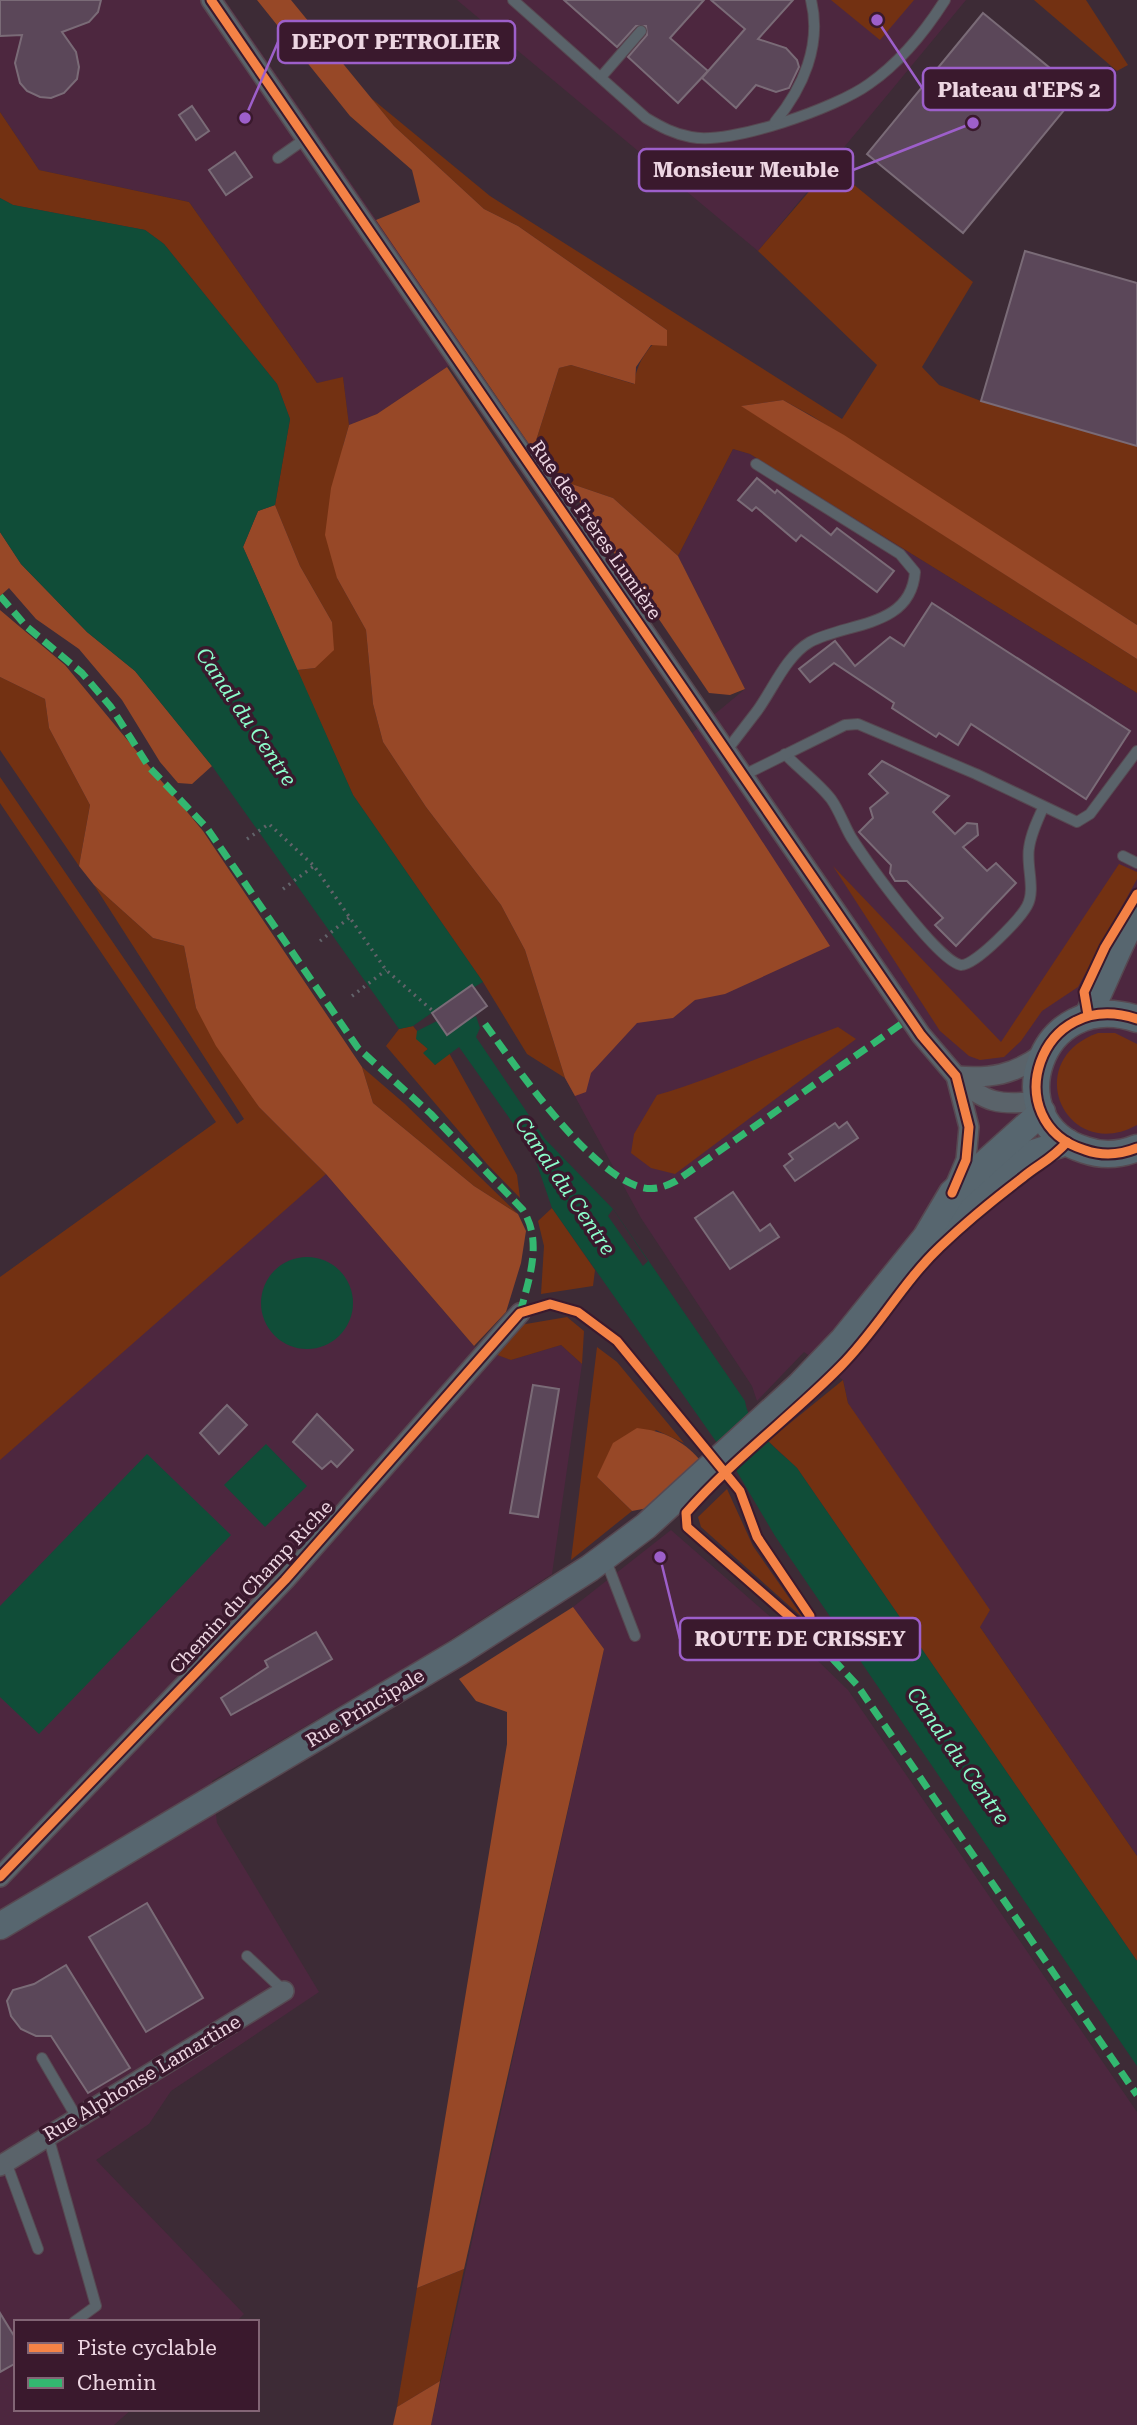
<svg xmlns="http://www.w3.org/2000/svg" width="1137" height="2425" viewBox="0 0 1137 2425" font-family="'Roboto Serif',serif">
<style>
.built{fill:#4d273f}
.green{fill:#733112}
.forest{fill:#974827}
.water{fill:#104d38}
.pier{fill:#3d2b36}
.building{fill:#5b4759;stroke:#7a6b77;stroke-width:2}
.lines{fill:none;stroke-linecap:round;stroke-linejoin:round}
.lane-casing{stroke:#574851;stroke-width:12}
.street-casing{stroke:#574851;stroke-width:22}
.secondary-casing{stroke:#574851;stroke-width:29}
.path{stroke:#62636a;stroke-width:3.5;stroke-dasharray:2 5;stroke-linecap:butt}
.lane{stroke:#5a636a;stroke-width:10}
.street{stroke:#5a636a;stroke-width:19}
.secondary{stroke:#57666f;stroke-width:26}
.quiet{stroke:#33b770;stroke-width:7;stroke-dasharray:14 7;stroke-linecap:butt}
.cycleway-casing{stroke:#3a192d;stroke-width:13}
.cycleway{stroke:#f48246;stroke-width:9}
.labels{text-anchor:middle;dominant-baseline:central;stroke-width:7;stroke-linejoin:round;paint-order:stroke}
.street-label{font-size:19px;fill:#edd6e2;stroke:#3a192d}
.water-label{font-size:21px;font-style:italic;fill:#8cfdcb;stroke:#3a192d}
.leader{fill:none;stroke:#9d5fca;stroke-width:2.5}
.callout-dot{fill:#9d5fca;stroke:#3a192d;stroke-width:2.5}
.callout{fill:#3a192d;stroke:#9d5fca;stroke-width:2.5}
.callout-label{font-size:21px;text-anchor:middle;font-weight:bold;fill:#edd6e2}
</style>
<rect width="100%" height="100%" fill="#3d2b36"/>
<g class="built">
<path d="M0 0H225L466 350 447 367 377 414 349 425 343 378 317 383 189 202 39 170 0 112Z"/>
<path d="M457 0H966L758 251Z"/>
<path d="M733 449 750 454 1137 693V1856L980 1627 848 1403 843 1380 804 1352 757 1401 752 1386 641 1218 565 1078 771 857 692 733 745 689 678 556Z"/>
<path d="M259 1107 326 1174 474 1346 511 1360 561 1345 582 1364 552 1574 427 1655 212 1781 217 1823 319 1992 171 2091 149 2124 96 2160 244 2314 236 2322H16V2409H132L114 2425H0V1304L127 1214Z"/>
<path d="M671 1530 790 1634 848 1690 1137 2112V2425H431L604 1649 573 1607Z"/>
</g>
<g class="green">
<path d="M831 0H914L880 40Z"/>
<path d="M1034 0H1086L1128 65 1117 71Z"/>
<path d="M371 98 490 196 842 419 877 365 758 251 831 166 973 282 922 367 939 385 981 401 1137 446V625L812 416 783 400 742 406 1137 659V693L750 454 733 449 678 556 613 498 566 482 533 450 559 368 571 365 634 384C637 360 650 346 667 330L518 226 484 209 394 126Z"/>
<path d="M0 112 39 170 189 202 317 383 343 377 349 425 343 446 337 578 366 630 373 704 383 742 426 807 501 905 525 950 565 1078 527 1054 483 982 353 795 297 670 315 668 332 622 300 566 275 505 290 419 277 384 164 244 145 230 13 205 0 198Z"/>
<path d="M0 677 45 699 49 728 90 805 79 866 0 750Z"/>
<path d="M0 777 237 1124 244 1119 94 885 153 938 184 946 196 1008 259 1107 326 1174 0 1460V1277L216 1122 0 803Z"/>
<path d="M1119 864 1137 872V879L1078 987 1042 1011 1021 1041 1004 1057 980 1060 969 1056 940 1031 833 866 1001 1042Z"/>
<path d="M413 1026 417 1031V1039L428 1049 424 1052 435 1065 449 1053 517 1175 520 1198 487 1164 386 1046 399 1029Z"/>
<path d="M838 1027 856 1039 675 1174 651 1168 631 1153 634 1134 657 1095C719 1077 777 1049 838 1027Z"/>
<path d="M1098 1033H1115L1137 1044V1125C1066 1164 1019 1061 1098 1033Z"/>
<path d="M362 1067 405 1104 518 1214 474 1186 373 1103Z"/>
<path d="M552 1208 595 1270 593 1286 541 1294 544 1246 538 1221Z"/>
<path d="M567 1317 584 1331 582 1364 561 1345 511 1360 492 1353 520 1325Z"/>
<path d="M597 1347 617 1362 684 1443 656 1430 597 1477 632 1511 571 1560Z"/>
<path d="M843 1380 848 1403 990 1610 980 1627 1137 1856V1961L797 1468 768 1441Z"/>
<path d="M727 1489 753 1546 804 1619 701 1527 698 1517Z"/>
<path d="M464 2269 440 2381 397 2407 417 2288Z"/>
</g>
<g class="forest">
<path d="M257 0H291L394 126 484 209 518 226 667 330V346L651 345 636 367 635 384 571 365 559 368 533 450 376 220 420 202 412 170 350 116Z"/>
<path d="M447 367 692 733 830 946 725 994 695 1000 673 1018 637 1023 591 1073 586 1092 575 1096 565 1078 525 950 501 905 426 807 383 742 373 704 366 630 337 578 325 535 331 488 349 425 377 414Z"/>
<path d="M783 400 844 435 1137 625V659L741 406Z"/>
<path d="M566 482 613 498 678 556 745 689 730 695 709 693Z"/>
<path d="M275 505 300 566 332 622 334 650 315 668 297 670 243 547 258 511Z"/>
<path d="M0 532 21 564 87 632 135 671 212 766 192 784 178 783 160 762 122 700 79 649 36 619 9 588 0 596Z"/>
<path d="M0 610 65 665 203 831 362 1067 373 1103 474 1186 518 1214 526 1231 521 1263 506 1312 474 1346 326 1174 259 1107 216 1046 196 1008 184 946 153 938 94 885 79 866 90 805 49 728 45 699 0 677Z"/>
<path d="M637 1428C664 1431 682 1440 699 1459L653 1507 632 1511 597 1477 613 1443Z"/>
<path d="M573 1607 604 1649 464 2269 417 2288 507 1744V1712L476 1701 459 1679Z"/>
<path d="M440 2381 431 2425H393L397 2407Z"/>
</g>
<g class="water">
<path d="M0 198 13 205 145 230 164 244 277 384 290 419 275 505 258 511 243 547 353 795 483 982 449 1002 463 1023 476 1016 480 1028 476 1037 545 1139 613 1209 745 1401C749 1429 777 1449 797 1468L1137 1961V2066L775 1536 736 1470 552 1208 532 1150 459 1047 435 1065 423 1053 428 1049 416 1039 417 1031 439 1020 433 1012 413 1026 399 1029 212 766 135 671 87 632 21 564 0 532Z"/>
<circle cx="307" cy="1303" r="46"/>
<path d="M266 1444 307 1486 265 1527 224 1485Z"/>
<path d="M147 1454 231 1535 39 1734 0 1697V1606Z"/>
</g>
<path class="pier" d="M613 1209 648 1261 643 1266 608 1216Z"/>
<g class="building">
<path d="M0 0H101L98 12 89 22 62 32 76 52 79 67 77 79 64 93 51 98 40 97 27 91 20 83 15 63 22 35 0 36Z"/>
<path d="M564 0H704L670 38 708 71 678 103 628 57 647 35 646 26H636L617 47Z"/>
<path d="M711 0H793L758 39 786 48 797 60 799 67 789 88 776 92 756 85 736 108 702 78 745 29Z"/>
<path d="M983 13 1079 92 963 233 867 154Z"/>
<path d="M192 106 209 131 196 140 179 115Z"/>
<path d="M235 152 252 177 226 195 209 170Z"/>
<path d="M1025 251 1137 283V446L981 401Z"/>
<path d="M757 478 775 493 777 490 831 535 837 528 894 571 877 592 801 535 796 541 756 507 752 511 738 500Z"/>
<path d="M932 603 1130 731 1086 799 971 724 958 745 939 733 936 737 892 708 894 703 834 663 810 682 799 669 835 641 855 666 890 637 904 646Z"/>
<path d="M882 761 949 796 933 812 955 834 967 823 977 824 978 835 963 847 987 871 996 863 1016 883 956 946 935 925 943 918 907 881H895L890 873 891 865 859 832 873 818 870 808 888 793 869 774Z"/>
<path d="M472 985 487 1006 447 1035 432 1013Z"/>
<path d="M847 1122 858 1138 795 1181 784 1166 793 1159 789 1154 835 1123 839 1128Z"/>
<path d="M733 1192 760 1231 770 1224 779 1237 730 1269 695 1218Z"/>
<path d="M533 1385 559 1389 538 1517 510 1513Z"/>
<path d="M227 1405 247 1425 219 1454 200 1433Z"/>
<path d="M317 1414 353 1450 337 1467 331 1461 322 1469 293 1442Z"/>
<path d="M316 1632 332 1659 231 1715 221 1698 268 1667 265 1661Z"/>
<path d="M147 1903 203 1998 146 2032 89 1937Z"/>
<path d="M66 1965 130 2068 88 2093 51 2036H36L21 2029 11 2016 7 2001 13 1990 34 1984Z"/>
<path d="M0 2313 16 2339V2363L0 2372Z"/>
</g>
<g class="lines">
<g class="lane-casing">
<g id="lane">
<path d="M513 0 646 118C661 127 674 134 691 137 731 145 836 108 869 84 899 63 926 30 945 0"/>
<path d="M601 77 641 31"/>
<path d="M775 122C803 88 822 45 811 0"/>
<path d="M278 158 305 139"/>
<path d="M727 750C737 737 747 724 757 711 773 689 786 656 810 642 847 622 911 628 915 572L900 554 756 464"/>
<path d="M785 754C799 769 819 783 831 799 839 810 844 825 851 837 865 859 938 962 961 965 975 966 1020 919 1027 906 1036 890 1026 866 1029 848 1031 834 1037 821 1043 808"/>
<path d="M744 775 845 725 858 724 976 774 1077 822 1090 814 1137 751"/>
<path d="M1123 856 1137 863"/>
<path d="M605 1558 635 1636"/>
<path d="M247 1956 284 1991"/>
<path d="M42 2058 77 2118"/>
<path d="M48 2136 96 2306 74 2322"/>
<path d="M6 2162 38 2249"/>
</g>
</g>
<g class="street-casing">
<g id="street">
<path d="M211 0 921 1035 956 1076 969 1127 966 1160 955 1186"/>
<path d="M1038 1101C1000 1106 984 1103 956 1076 990 1079 1014 1075 1042 1054"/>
<path d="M0 1877 285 1580 520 1313"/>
<path d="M0 2166 284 1991"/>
</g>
</g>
<g class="secondary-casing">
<g id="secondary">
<path d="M1088 1015C1106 980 1118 945 1137 912"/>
<path d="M1137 1019C1038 986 996 1123 1085 1150 1102 1156 1120 1155 1137 1148"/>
<path d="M939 1227 1033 1153 1067 1142"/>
<path d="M0 1926 459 1652 590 1568 646 1526 800 1385 843 1340 926 1237 952 1193 1042 1112"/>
</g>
</g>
<g class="path">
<path d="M247 839 269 824 314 866 386 970 434 1012"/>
<path d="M283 889 314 866"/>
<path d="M320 941 349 918"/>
<path d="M352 996 386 970"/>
</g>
<use href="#lane" class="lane"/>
<use href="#street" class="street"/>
<use href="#secondary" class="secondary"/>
<g class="quiet">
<path d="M0 596 26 626 82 673 111 707 149 767 207 828 358 1048 431 1114 523 1210C543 1242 529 1279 520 1313"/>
<path d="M485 1024C517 1068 587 1171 640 1187 654 1191 664 1187 676 1181L910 1018"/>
<path d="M804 1628 857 1685 1137 2095"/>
</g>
<g class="cycleway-casing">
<g id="cycleway">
<path d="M211 0 921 1035 956 1076 969 1127 966 1160 952 1193"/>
<path d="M1088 1015 1084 992 1105 947 1137 894"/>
<path d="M1137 1019C1038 986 996 1123 1085 1150 1102 1156 1120 1155 1137 1148"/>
<path d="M0 1877 285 1580 520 1313 550 1304 578 1312 617 1341 740 1491 757 1537 810 1616 809 1627 799 1625 687 1527 686 1513C733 1459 791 1417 841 1366 877 1330 903 1282 940 1247 966 1222 993 1200 1022 1178 1040 1163 1050 1161 1067 1142"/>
</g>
</g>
<use href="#cycleway" class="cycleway"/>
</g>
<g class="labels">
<g class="street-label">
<text transform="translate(596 530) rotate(55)">Rue des Frères Lumière</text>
<text transform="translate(251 1587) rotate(-47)">Chemin du Champ Riche</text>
<text transform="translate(365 1708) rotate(-31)">Rue Principale</text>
<text transform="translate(142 2078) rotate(-31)">Rue Alphonse Lamartine</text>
</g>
<g class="water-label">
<text transform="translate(246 717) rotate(56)">Canal du Centre</text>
<text transform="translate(565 1186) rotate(56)">Canal du Centre</text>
<text transform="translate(958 1756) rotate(55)">Canal du Centre</text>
</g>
</g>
<path class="leader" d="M245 118L278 42M877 20L923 89M973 123L853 170M660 1557L680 1639"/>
<g class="callout-dot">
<circle cx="245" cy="118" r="7"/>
<circle cx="877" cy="20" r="7"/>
<circle cx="973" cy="123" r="7"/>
<circle cx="660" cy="1557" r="7"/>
</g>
<g class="callout">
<rect x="278" y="21" width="237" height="42" rx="7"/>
<rect x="923" y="68" width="192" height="42" rx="7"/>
<rect x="639" y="149" width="214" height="42" rx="7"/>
<rect x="680" y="1618" width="240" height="42" rx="7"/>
</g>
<g class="callout-label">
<text x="396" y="49">DEPOT PETROLIER</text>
<text x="1019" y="97">Plateau d'EPS 2</text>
<text x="746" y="177">Monsieur Meuble</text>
<text x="800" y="1646">ROUTE DE CRISSEY</text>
</g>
<rect x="14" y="2320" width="245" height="91" fill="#3a192d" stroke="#826575" stroke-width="2"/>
<rect x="28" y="2343" width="35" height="10" fill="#f48246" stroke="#826575" stroke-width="2"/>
<text x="77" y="2355" font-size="21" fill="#edd6e2">Piste cyclable</text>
<rect x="28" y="2378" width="35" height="10" fill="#33b770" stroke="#826575" stroke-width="2"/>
<text x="77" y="2390" font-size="21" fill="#edd6e2">Chemin</text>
</svg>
